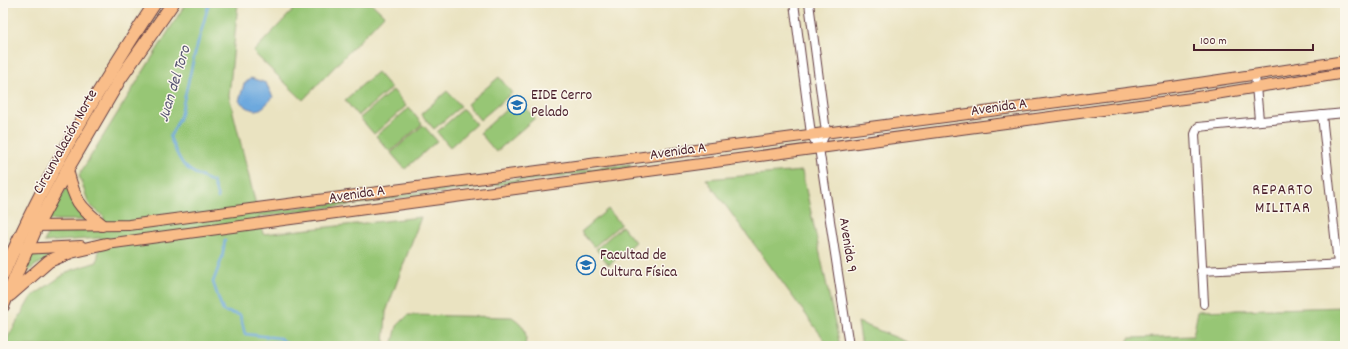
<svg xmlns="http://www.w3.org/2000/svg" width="1348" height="349" viewBox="0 0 1348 349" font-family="Dekko,sans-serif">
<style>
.green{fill:#97c674;stroke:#707250}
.water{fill:#6da9de;stroke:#5c6484}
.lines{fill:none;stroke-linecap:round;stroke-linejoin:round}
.stream{stroke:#6da9de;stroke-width:2.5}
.minor-casing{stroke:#623c42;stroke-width:10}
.major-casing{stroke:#623c42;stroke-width:12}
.highway-casing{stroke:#623c42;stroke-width:14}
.minor{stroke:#fff;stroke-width:8}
.major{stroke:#f9bd89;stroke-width:10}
.highway{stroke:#f9bd89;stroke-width:12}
.labels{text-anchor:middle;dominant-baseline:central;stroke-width:3;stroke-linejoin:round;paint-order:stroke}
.poi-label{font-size:15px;fill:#4a1f2b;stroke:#fbf7ec;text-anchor:start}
.street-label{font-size:15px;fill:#4a1f2b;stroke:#fbf7ec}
.water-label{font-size:16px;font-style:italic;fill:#585673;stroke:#fbf7ec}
.neighbourhood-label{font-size:16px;letter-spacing:1px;fill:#4a1f2b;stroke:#fbf7ec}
</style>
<rect width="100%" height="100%" fill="#fbf7ec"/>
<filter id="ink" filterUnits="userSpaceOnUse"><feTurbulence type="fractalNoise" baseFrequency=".025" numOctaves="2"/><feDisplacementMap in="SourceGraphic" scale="8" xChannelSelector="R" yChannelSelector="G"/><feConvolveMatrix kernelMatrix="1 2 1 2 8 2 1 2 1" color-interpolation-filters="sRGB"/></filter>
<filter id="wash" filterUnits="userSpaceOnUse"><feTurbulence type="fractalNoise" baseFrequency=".012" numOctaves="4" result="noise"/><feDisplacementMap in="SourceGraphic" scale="16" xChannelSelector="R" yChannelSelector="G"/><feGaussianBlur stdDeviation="0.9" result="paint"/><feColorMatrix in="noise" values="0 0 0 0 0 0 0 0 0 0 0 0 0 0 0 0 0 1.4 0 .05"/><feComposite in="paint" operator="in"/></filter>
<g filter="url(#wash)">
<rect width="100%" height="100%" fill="#eae3c1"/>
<g class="green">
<path d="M186 3H238L229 96 258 213 630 164 631 167 259 217 263 234 421 217 386 312 384 346H3L31 297 69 271 97 262 101 238 44 242 49 231 102 229 104 217 89 204 79 175Z"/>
<path d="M300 3H371L384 15 303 100 253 52Z"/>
<path d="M377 72 391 88 358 116 345 100Z"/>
<path d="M499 77 512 93 480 120 467 104Z"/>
<path d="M393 90 406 106 374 134 360 118Z"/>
<path d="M447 91 461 106 434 129 421 114Z"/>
<path d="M518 99 535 118 496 152 480 133Z"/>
<path d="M409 108 422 124 390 152 376 136Z"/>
<path d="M463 109 476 124 450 147 437 132Z"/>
<path d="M423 125 437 141 405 169 391 153Z"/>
<path d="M802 171 840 346H829L706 179Z"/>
<path d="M67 187 86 218 85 220H48Z"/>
<path d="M608 209 621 224 594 247 581 232Z"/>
<path d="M622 226 635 242 609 265 596 249Z"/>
<path d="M65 250 36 265 23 276 33 253Z"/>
<path d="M1345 307V346H1126L1129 338 1193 336 1198 311Z"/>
<path d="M408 315 512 317C524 325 528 332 525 346H392L397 326Z"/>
<path d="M858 322 917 346H862Z"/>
</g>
<path class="water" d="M251 78 266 83 273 97C260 112 255 115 239 101L244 84Z"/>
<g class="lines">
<g class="stream">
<path d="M209 3 194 57 180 117 170 137C181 166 184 170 213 182L218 198"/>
<path d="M225 240 222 258 213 282 223 311 240 315 245 334 280 338 288 344V346"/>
</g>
</g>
</g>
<g filter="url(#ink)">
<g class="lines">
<g class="minor-casing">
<g id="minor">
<path d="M794 3 811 134 819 148 849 346"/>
<path d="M809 3 826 132 819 148"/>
<path d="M1255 75 1259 120"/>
<path d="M1322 115 1338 264"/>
<path d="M1201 271 1345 264"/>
<path d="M1204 304 1195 134 1198 127 1345 113"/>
</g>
</g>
<g class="major-casing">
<g id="major">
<path d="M30 226 129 225 1172 87 1345 61"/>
<path d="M99 245 1191 98 1345 73"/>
<path d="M21 249 81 246"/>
</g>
</g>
<g class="highway-casing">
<g id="highway">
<path d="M67 170C75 201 78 206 102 225"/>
<path d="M3 275C43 179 98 90 155 3"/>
<path d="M10 295 49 261 71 252 106 244"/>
<path d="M3 306 37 226 67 170 120 79 173 3"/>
</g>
</g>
<use href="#minor" class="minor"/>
<use href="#major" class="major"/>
<use href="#highway" class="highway"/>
</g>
</g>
<defs>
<g id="school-ring" transform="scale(1)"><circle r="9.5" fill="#fbf7ec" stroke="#1f6fb2" stroke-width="1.5"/><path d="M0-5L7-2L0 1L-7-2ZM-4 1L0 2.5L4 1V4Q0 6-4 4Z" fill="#1f6fb2"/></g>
<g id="university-ring" transform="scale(1)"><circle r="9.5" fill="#fbf7ec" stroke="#1f6fb2" stroke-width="1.5"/><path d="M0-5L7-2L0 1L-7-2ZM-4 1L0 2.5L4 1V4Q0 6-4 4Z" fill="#1f6fb2"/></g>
</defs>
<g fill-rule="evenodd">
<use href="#school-ring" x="517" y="105"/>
<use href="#university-ring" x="586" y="265"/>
</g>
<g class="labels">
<g class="poi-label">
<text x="531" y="96">EIDE Cerro<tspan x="531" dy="17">Pelado</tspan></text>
<text x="600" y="256">Facultad de<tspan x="600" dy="17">Cultura Física</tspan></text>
</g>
<g class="street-label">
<text transform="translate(999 108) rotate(-8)">Avenida A</text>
<text transform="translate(66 142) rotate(-61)">Circunvalación Norte</text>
<text transform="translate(678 152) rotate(-8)">Avenida A</text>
<text transform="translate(357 195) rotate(-8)">Avenida A</text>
<text transform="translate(847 245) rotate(81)">Avenida 9</text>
</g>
<g class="water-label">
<text transform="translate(175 84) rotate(-73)">Juan del Toro</text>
</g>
<g class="neighbourhood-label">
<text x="1283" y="190">REPARTO<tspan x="1283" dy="18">MILITAR</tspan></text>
</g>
</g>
<rect width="1348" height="349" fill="none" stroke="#fbf7ec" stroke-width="16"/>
<path d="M1194 44v6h119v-6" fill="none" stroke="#4a1f2b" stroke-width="2"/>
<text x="1200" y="44" font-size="12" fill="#4a1f2b" stroke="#fbf7ec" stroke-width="3" paint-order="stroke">100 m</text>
</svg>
